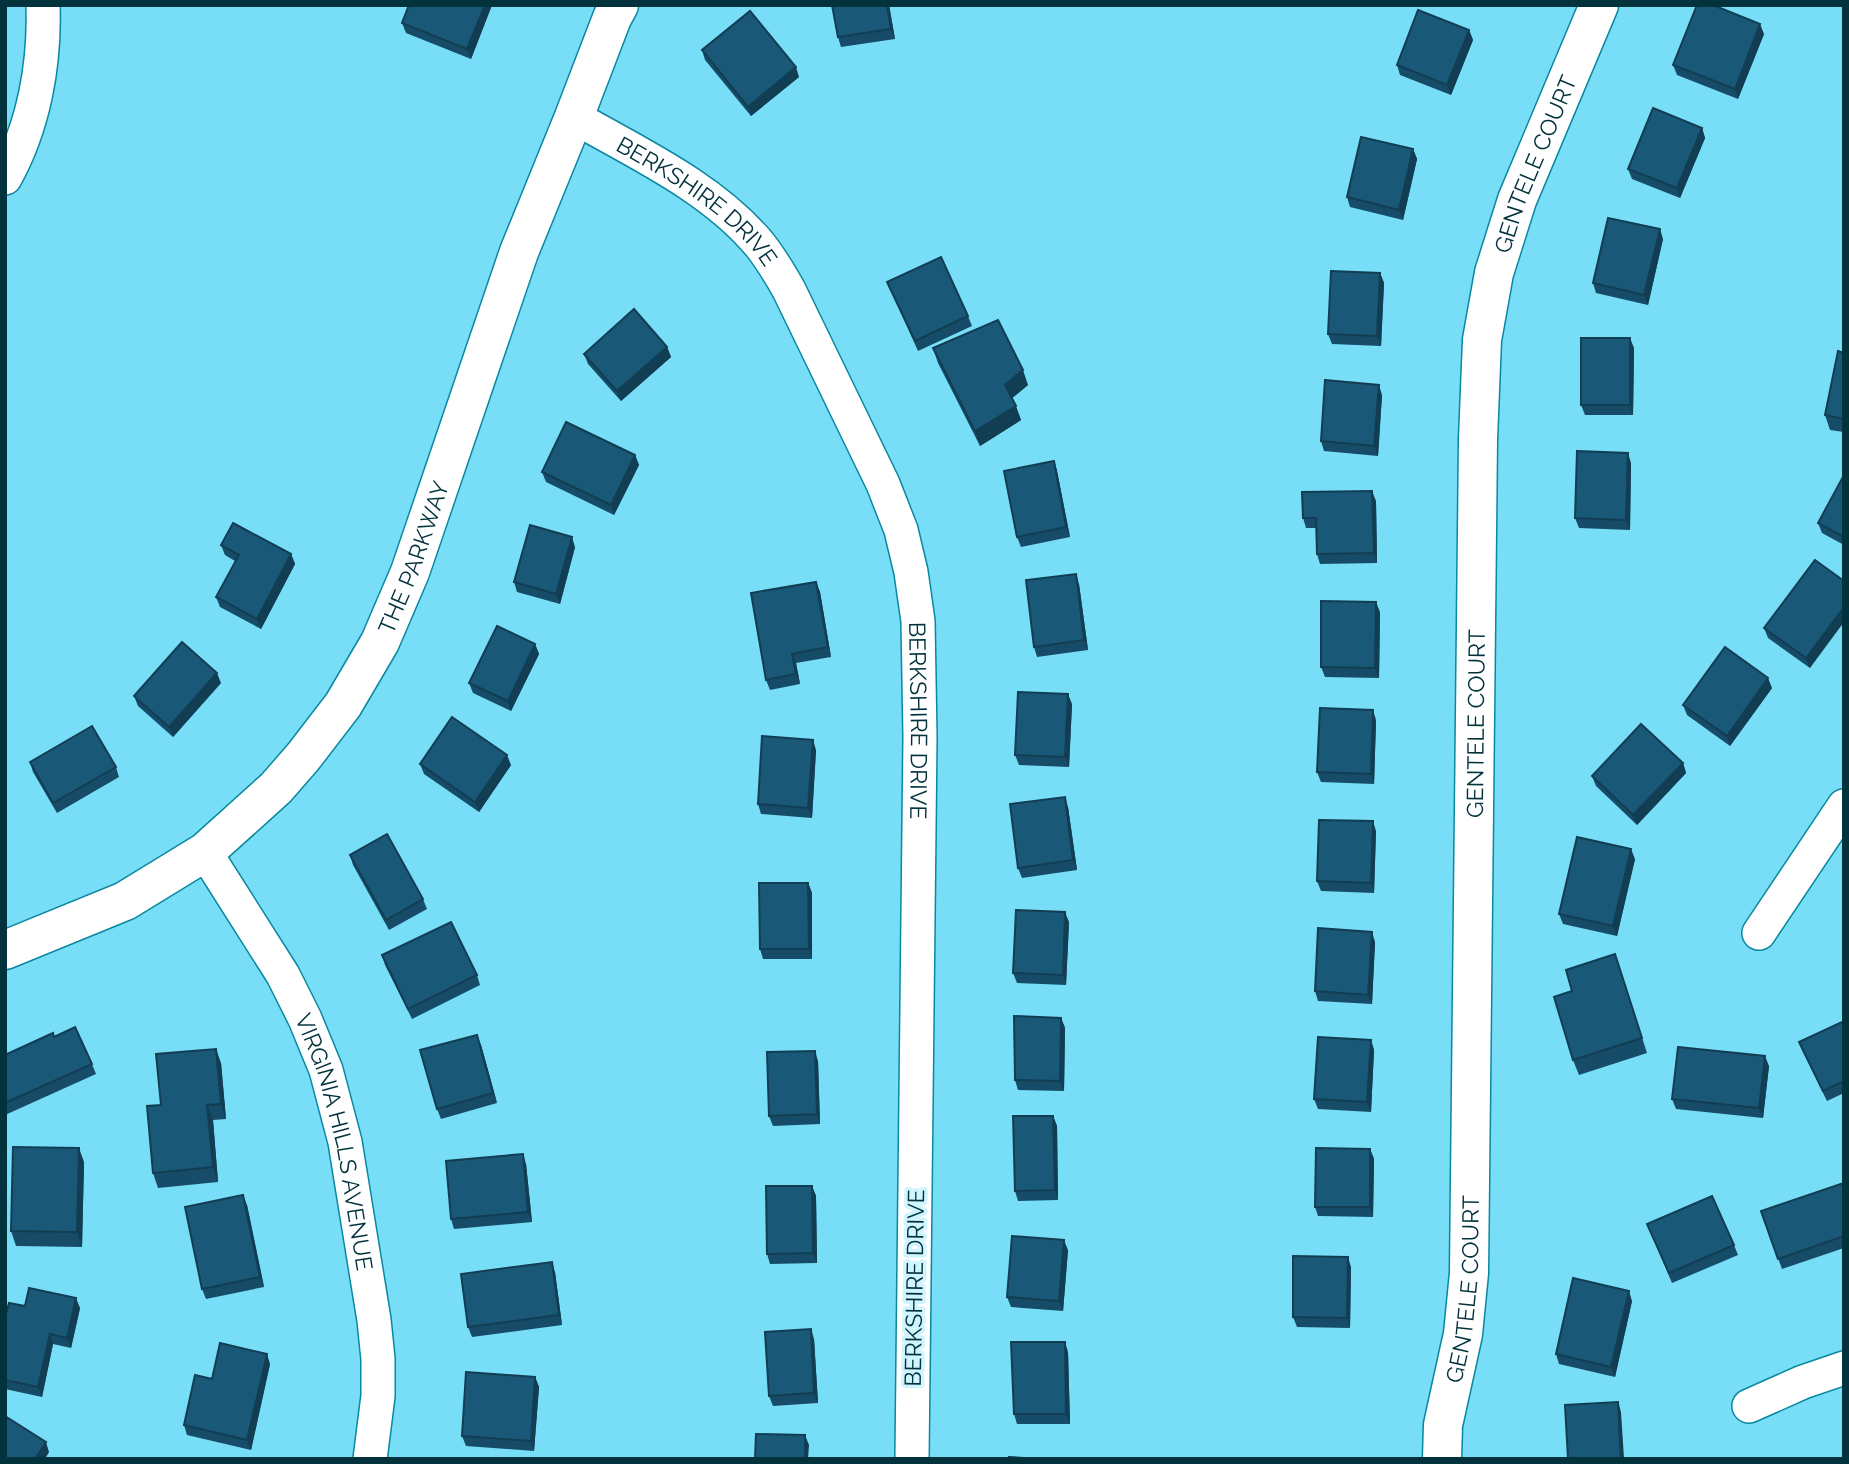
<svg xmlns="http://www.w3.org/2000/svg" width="1849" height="1464" viewBox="0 0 1849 1464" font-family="Raleway,sans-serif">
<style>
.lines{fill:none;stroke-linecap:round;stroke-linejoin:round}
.street-casing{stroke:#0988a0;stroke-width:36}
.secondary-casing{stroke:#0988a0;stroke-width:41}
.street{stroke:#fff;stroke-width:33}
.secondary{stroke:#fff;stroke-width:38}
.wall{fill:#164c67}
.shaded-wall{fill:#123e54}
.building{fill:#1a5878;stroke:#123e54;stroke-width:2}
.labels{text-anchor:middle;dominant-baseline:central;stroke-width:7;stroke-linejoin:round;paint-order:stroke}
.street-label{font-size:23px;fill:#02323c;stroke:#d0f5ff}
</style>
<rect width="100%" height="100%" fill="#78def7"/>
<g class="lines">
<g class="street-casing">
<g id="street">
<path id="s1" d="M574 117C637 153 713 188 760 245 771 259 780 274 789 290L883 484 901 530 911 572 918 621 920 737 912 1459"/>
<path d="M5 178C34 126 45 64 43 5"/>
<path id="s2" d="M205 852 283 975 305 1019 326 1070 345 1142 374 1320 378 1359V1396L370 1459"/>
<path d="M1759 933 1844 806"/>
<path d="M1749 1406 1803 1382 1844 1368"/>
</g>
</g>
<g class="secondary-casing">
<g id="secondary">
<path id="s3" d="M5 950 125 901 205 852 276 788 303 757 343 705 380 642 410 572 519 252 574 117 612 18 619 5"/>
<path id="s4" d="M1442 1459 1443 1425 1463 1334 1469 1273 1478 439 1482 340 1494 273 1517 200 1599 5"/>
</g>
</g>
<use href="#street" class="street"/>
<use href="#secondary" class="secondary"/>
</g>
<g class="wall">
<path d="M409 5H492L471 59 406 33 402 23Z"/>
<path d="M832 5H889L895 39 841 47 838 37Z"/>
<path d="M1469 30 1473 40 1451 95 1400 75 1397 65Z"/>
<path d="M1764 34 1738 99 1677 75 1673 65Z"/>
<path d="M702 50 799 77 751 116 705 60Z"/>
<path d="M1702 128 1705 138 1680 198 1632 179 1628 169Z"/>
<path d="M1413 149 1417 159 1403 220 1350 207 1347 197Z"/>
<path d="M1663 239 1648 305 1596 293 1593 283Z"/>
<path d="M1380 273 1384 283 1381 346 1332 344 1328 334Z"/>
<path d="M887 282 968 316 972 326 918 351Z"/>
<path d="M667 347 671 357 621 401 588 364 584 354Z"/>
<path d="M933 348 1028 385 1012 398 1021 420 980 446 938 363Z"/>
<path d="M1634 348 1633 415H1585L1581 405Z"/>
<path d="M1844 353V432L1830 430 1825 415Z"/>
<path d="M1382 395 1378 456 1324 451 1321 441Z"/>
<path d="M635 455 639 465 614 515 546 482 542 472Z"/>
<path d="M1054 461 1057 471 1070 537 1021 547 1017 537Z"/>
<path d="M1631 463 1630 530 1579 528 1575 518Z"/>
<path d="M1844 475V545L1822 533 1818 523Z"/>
<path d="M1376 501 1377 563 1320 564 1317 554 1316 528H1306L1303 518Z"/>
<path d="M221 545 291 554 295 564 261 629 220 607 216 597 235 561 225 555Z"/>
<path d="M575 547 560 604 517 592 514 582Z"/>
<path d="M1844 581 1810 668 1768 638 1764 628Z"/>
<path d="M816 582 820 592 831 657 796 663 800 684 770 690 766 680Z"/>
<path d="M1079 584 1088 650 1037 657 1034 647Z"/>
<path d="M1380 612 1379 678 1325 677 1321 667Z"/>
<path d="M535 644 539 654 511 711 473 693 469 683Z"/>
<path d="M221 683 173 737 138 706 134 696Z"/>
<path d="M1772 688 1730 746 1687 715 1683 705Z"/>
<path d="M1072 704 1069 767 1019 765 1015 755Z"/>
<path d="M1376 720 1374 784 1321 782 1317 772Z"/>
<path d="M816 750 812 818 761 814 758 804Z"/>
<path d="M30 762 116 767 119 777 57 813 33 772Z"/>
<path d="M1683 763 1686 773 1637 825 1596 786 1592 776Z"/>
<path d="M420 764 511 765 479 812 424 774Z"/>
<path d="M1068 807 1077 870 1022 878 1018 868Z"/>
<path d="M1376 831 1374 893 1321 891 1317 881Z"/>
<path d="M350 855 423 899 427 909 389 930 353 865Z"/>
<path d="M1635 859 1617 936 1563 924 1559 914Z"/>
<path d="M808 883 812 893V959H763L760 949Z"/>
<path d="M1069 922 1066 985 1017 983 1013 973Z"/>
<path d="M1375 942 1372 1004 1318 1001 1315 991Z"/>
<path d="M382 955 477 975 480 985 412 1019 385 965Z"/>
<path d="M1620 969 1647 1053 1579 1075 1573 1060 1572 991Z"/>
<path d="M1061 1018 1065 1028 1064 1091 1018 1090 1015 1080Z"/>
<path d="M1844 1021V1093L1827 1101 1803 1052 1799 1042Z"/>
<path d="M54 1037 92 1064 96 1074 5 1115V1055Z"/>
<path d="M1371 1040 1374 1050 1371 1112 1318 1109 1314 1099Z"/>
<path d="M481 1045 497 1103 441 1119 437 1109Z"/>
<path d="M818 1061 820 1124 773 1126 769 1116Z"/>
<path d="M221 1063 226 1119 213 1120 218 1182 158 1188 153 1173Z"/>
<path d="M1769 1066 1763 1118 1676 1109 1672 1099Z"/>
<path d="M1053 1116 1057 1126 1058 1200 1018 1201 1015 1191Z"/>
<path d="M1370 1149 1374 1159 1373 1217 1318 1216 1315 1207Z"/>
<path d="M84 1162 82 1247 16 1246 11 1231Z"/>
<path d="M526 1164 532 1222 454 1229 451 1219Z"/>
<path d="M1844 1183V1248L1782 1269 1761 1211Z"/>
<path d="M812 1186 816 1196 817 1263 770 1264 767 1254Z"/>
<path d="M247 1205 264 1287 206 1299 202 1289Z"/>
<path d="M1647 1224 1734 1245 1738 1255 1672 1283Z"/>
<path d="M1068 1250 1063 1311 1011 1307 1007 1297Z"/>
<path d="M1351 1267 1350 1328 1297 1327 1293 1317Z"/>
<path d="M555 1272 562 1325 472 1337 468 1327Z"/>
<path d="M1632 1301 1615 1377 1559 1364 1556 1354Z"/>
<path d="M25 1306 80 1308 71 1348 53 1344 42 1397 5 1389V1318Z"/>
<path d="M814 1339 818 1403 773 1406 769 1396Z"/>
<path d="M1068 1352 1070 1424H1017L1014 1414Z"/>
<path d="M270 1364 251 1450 187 1435 184 1425 212 1379Z"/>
<path d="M535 1377 539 1387 534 1451 466 1446 462 1436Z"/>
</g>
<g class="shaded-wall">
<path d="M485 5H492L471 59 467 49Z"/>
<path d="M887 5H889L895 39 891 29Z"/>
<path d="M1760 24 1764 34 1738 99 1735 89Z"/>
<path d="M1469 30 1473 40 1451 95 1447 85Z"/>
<path d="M796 67 799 77 751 116 748 107Z"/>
<path d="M1702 128 1705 138 1680 198 1677 188Z"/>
<path d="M1413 149 1417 159 1403 220 1399 210Z"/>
<path d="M1660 229 1663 239 1648 305 1644 295Z"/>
<path d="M1380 273 1384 283 1381 346 1377 336Z"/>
<path d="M1630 338 1634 348 1633 415 1630 405Z"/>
<path d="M667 347 671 357 621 401 617 391Z"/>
<path d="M1023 370 1028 385 1011 399 1005 385Z"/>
<path d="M1379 385 1382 395 1378 456 1374 446Z"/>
<path d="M1016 406 1021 420 980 446 975 431Z"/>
<path d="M1628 453 1631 463 1630 530 1626 520Z"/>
<path d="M635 455 639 465 614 515 611 505Z"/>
<path d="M1054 461 1057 471 1070 537 1066 527Z"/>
<path d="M1372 491 1376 501 1377 563 1374 553Z"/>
<path d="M572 537 575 547 560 604 556 594Z"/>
<path d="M291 554 295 564 261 629 257 619Z"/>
<path d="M1076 574 1079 584 1088 650 1084 640Z"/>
<path d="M816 582 820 592 831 657 828 647Z"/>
<path d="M1376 602 1380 612 1379 678 1375 668Z"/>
<path d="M1844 607V622L1810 668 1806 658Z"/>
<path d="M535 644 539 654 511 711 508 701Z"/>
<path d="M792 654 796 663 800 684 796 674Z"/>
<path d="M217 673 221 683 173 737 169 727Z"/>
<path d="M1768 678 1772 688 1730 746 1727 736Z"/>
<path d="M1068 694 1072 704 1069 767 1065 757Z"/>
<path d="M1373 710 1376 720 1374 784 1371 774Z"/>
<path d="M813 740 816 750 812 818 808 808Z"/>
<path d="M507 755 511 765 479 812 475 802Z"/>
<path d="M1683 763 1686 773 1637 825 1633 815Z"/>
<path d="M1065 797 1068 807 1077 870 1073 860Z"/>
<path d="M1373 821 1376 831 1374 893 1371 883Z"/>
<path d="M1631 849 1635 859 1617 936 1613 926Z"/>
<path d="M808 883 812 893V959L809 949Z"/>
<path d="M1065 912 1069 922 1066 985 1063 975Z"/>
<path d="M1372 932 1375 942 1372 1004 1368 995Z"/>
<path d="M1061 1018 1065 1028 1064 1091 1060 1081Z"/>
<path d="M477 1035 481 1045 497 1103 493 1093Z"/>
<path d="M1371 1040 1374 1050 1371 1112 1367 1102Z"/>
<path d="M216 1049 221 1063 226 1119 221 1104Z"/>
<path d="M815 1051 818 1061 820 1124 817 1114Z"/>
<path d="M1765 1056 1769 1066 1763 1118 1759 1108Z"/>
<path d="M207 1105 213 1120 218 1182 213 1167Z"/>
<path d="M1053 1116 1057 1126 1058 1200 1055 1190Z"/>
<path d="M79 1148 84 1162 82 1247 77 1232Z"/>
<path d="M1370 1149 1374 1159 1373 1217 1370 1207Z"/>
<path d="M523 1154 526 1164 532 1222 528 1212Z"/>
<path d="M812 1186 816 1196 817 1263 813 1253Z"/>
<path d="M243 1195 247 1205 264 1287 260 1277Z"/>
<path d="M1064 1240 1068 1250 1063 1311 1059 1301Z"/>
<path d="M1348 1257 1351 1267 1350 1328 1347 1318Z"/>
<path d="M552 1262 555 1272 562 1325 559 1315Z"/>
<path d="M1629 1291 1632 1301 1615 1377 1611 1367Z"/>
<path d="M76 1298 80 1308 71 1348 67 1338Z"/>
<path d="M811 1329 814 1339 818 1403 814 1393Z"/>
<path d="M50 1334 53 1344 42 1397 38 1387Z"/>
<path d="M1065 1342 1068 1352 1070 1424 1066 1414Z"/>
<path d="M267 1354 270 1364 251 1450 247 1440Z"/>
<path d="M535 1377 539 1387 534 1451 531 1441Z"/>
<path d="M1618 1402 1621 1412 1624 1459H1621Z"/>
<path d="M805 1435 809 1445 808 1459H805Z"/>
<path d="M46 1442 49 1452 45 1459H35Z"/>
</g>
<g class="building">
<path d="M409 5H485L467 49 402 23Z"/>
<path d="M832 5H887L891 29 838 37Z"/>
<path d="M1697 5H1713L1760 24 1735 89 1673 65Z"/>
<path d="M1418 10 1469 30 1447 85 1397 65Z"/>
<path d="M750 11 796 67 748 107 702 50Z"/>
<path d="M1653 108 1702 128 1677 188 1628 169Z"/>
<path d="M1361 137 1413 149 1399 210 1347 197Z"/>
<path d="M1608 218 1660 229 1644 295 1593 283Z"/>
<path d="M941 257 968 316 915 341 887 282Z"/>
<path d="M1331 271 1380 273 1377 336 1328 334Z"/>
<path d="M634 309 667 347 617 391 584 354Z"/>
<path d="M998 320 1023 370 1005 385 1016 406 975 431 933 348Z"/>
<rect x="1581" y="338" width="49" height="67"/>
<path d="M1838 351 1844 353V419L1825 415Z"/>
<path d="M1325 380 1379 385 1374 446 1321 441Z"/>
<path d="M566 422 635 455 611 505 542 472Z"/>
<path d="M1577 451 1628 453 1626 520 1575 518Z"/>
<path d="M1054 461 1066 527 1017 537 1004 471Z"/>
<path d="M1844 475V537L1818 523Z"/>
<path d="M1372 491 1374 553 1317 554 1316 518H1303L1302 492Z"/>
<path d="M233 523 291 554 257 619 216 597 239 555 221 545Z"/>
<path d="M530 525 572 537 556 594 514 582Z"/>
<path d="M1815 560 1844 581V607L1806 658 1764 628Z"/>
<path d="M1076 574 1084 640 1034 647 1026 580Z"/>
<path d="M816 582 828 647 792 654 796 674 766 680 751 593Z"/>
<path d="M1321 601 1376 602 1375 668 1321 667Z"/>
<path d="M497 626 535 644 508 701 469 683Z"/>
<path d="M182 642 217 673 169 727 134 696Z"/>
<path d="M1725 647 1768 678 1727 736 1683 705Z"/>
<path d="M1018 692 1068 694 1065 757 1015 755Z"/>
<path d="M1320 708 1373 710 1371 774 1317 772Z"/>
<path d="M452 717 507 755 475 802 420 764Z"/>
<path d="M1641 724 1683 763 1633 815 1592 776Z"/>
<path d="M92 726 116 767 53 803 30 762Z"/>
<path d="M762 736 813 740 808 808 758 804Z"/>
<path d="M1065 797 1073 860 1018 868 1010 804Z"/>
<path d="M1319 820 1373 821 1371 883 1317 881Z"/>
<path d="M387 834 423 899 386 920 350 855Z"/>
<path d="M1577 837 1631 849 1613 926 1559 914Z"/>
<path d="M759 883H808L809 949H760Z"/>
<path d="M1016 910 1065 912 1063 975 1013 973Z"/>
<path d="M451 922 477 975 408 1009 382 955Z"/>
<path d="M1318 928 1372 932 1368 995 1315 991Z"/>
<path d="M1615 954 1642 1038 1573 1060 1554 997 1572 991 1566 970Z"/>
<path d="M1014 1016 1061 1018 1060 1081 1015 1080Z"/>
<path d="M1844 1021V1081L1823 1091 1799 1042Z"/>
<path d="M75 1027 92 1064 5 1103V1055L53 1033 54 1037Z"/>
<path d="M477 1035 493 1093 437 1109 420 1050Z"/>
<path d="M1318 1037 1371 1040 1367 1102 1314 1099Z"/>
<path d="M1678 1047 1765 1056 1759 1108 1672 1099Z"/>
<path d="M216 1049 221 1104 207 1105 213 1167 153 1173 147 1106 161 1105 156 1054Z"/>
<path d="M815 1051 817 1114 769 1116 767 1052Z"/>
<path d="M1013 1116H1053L1055 1190 1015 1191Z"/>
<path d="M13 1147 79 1148 77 1232 11 1231Z"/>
<path d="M1316 1148 1370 1149V1207H1315Z"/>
<path d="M523 1154 528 1212 451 1219 446 1161Z"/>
<path d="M1844 1183V1236L1778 1259 1761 1211Z"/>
<path d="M766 1186H812L813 1253 767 1254Z"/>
<path d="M243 1195 260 1277 202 1289 185 1207Z"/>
<path d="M1712 1196 1734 1245 1669 1273 1647 1224Z"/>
<path d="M1012 1236 1064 1240 1059 1301 1007 1297Z"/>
<path d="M1293 1256 1348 1257 1347 1318 1293 1317Z"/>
<path d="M552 1262 559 1315 468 1327 461 1274Z"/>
<path d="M1573 1278 1629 1291 1611 1367 1556 1354Z"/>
<path d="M29 1288 76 1298 67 1338 50 1334 38 1387 5 1380V1318L9 1303 25 1306Z"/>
<path d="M811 1329 814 1393 769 1396 765 1332Z"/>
<path d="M1011 1342H1065L1066 1414H1014Z"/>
<path d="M220 1343 267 1354 247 1440 184 1425 195 1375 212 1379Z"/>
<path d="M466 1372 535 1377 531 1441 462 1436Z"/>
<path d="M1618 1402 1621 1459H1568L1565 1405Z"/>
<path d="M5 1416 46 1442 35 1459H5Z"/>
<path d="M756 1434 805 1435V1459H755Z"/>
<path d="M1009 1457 1041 1459H1009Z"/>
</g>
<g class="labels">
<g class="street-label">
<text stroke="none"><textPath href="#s4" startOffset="1306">GENTELE COURT</textPath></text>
<text stroke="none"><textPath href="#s1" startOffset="150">BERKSHIRE DRIVE</textPath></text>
<text stroke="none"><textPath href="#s3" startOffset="590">THE PARKWAY</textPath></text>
<text stroke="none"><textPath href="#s1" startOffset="738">BERKSHIRE DRIVE</textPath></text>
<text stroke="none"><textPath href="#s4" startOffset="738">GENTELE COURT</textPath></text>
<text stroke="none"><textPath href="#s2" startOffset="322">VIRGINIA HILLS AVENUE</textPath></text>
<text transform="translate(914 1288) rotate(-89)">BERKSHIRE DRIVE</text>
<text stroke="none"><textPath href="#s4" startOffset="172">GENTELE COURT</textPath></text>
</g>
</g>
<rect width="1849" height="1464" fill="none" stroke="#02323c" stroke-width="14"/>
</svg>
